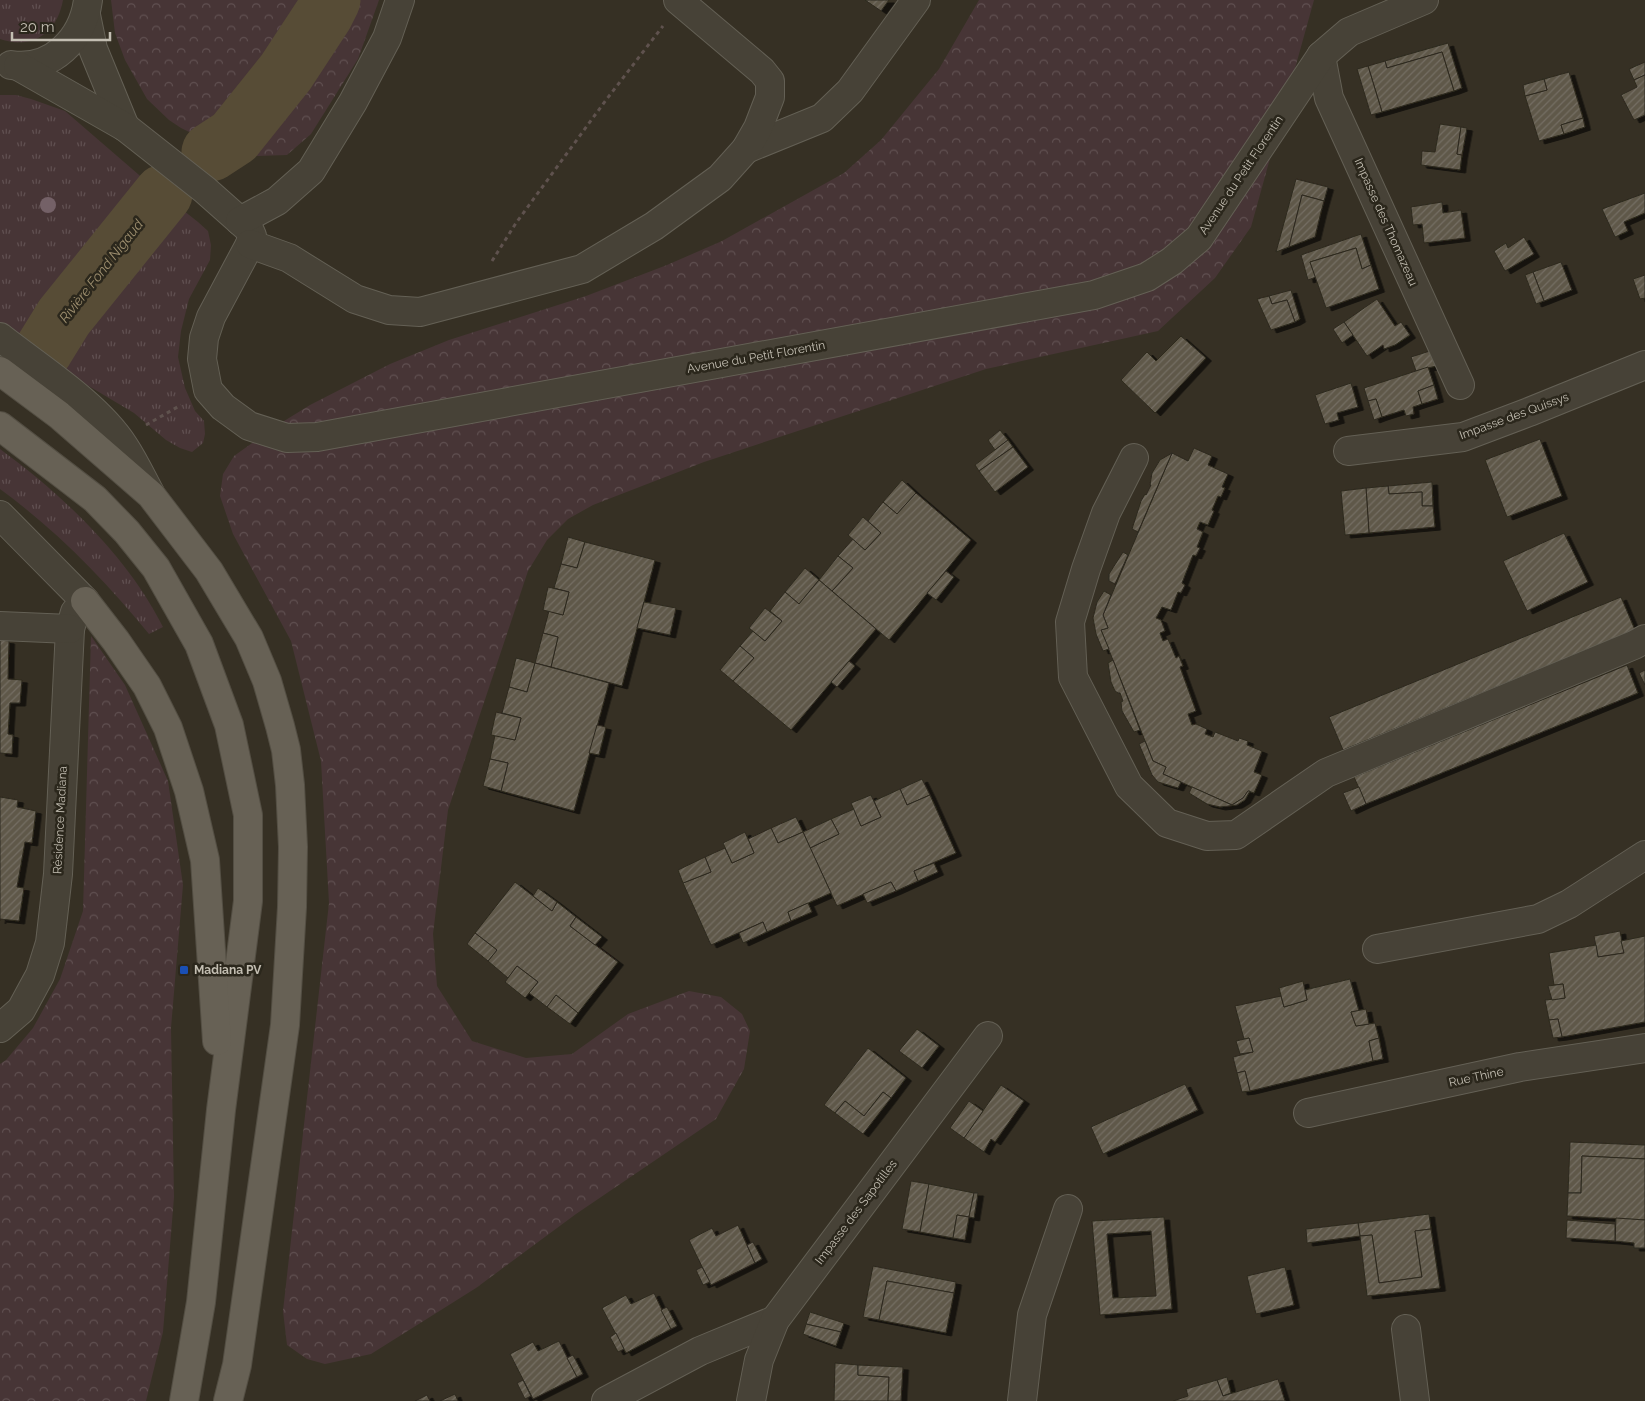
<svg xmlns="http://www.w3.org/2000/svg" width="1645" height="1401" viewBox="0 0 1645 1401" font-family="Raleway,sans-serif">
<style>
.grass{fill:url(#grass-tufts)}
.forest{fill:url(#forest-crowns)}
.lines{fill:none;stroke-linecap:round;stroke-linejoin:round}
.river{stroke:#574c36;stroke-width:59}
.building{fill:url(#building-hatch);stroke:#2d291e;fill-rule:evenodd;filter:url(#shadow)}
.minor-casing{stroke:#646055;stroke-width:30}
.major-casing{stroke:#534e43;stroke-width:30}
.path{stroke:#5f524e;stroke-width:3;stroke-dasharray:4 4;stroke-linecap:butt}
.minor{stroke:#474237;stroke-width:28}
.major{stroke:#676155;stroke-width:28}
.tree{fill:#746167}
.transit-dot{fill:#1a4fb4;stroke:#2b271c;stroke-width:2}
.labels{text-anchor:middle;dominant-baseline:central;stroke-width:5;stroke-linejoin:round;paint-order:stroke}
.street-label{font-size:12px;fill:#c3beb2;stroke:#2b271c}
.poi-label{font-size:12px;font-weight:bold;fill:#c3beb2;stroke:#2b271c;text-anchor:start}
.water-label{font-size:14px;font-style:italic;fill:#9e8f6f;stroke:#2b271c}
</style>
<defs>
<pattern id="grass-tufts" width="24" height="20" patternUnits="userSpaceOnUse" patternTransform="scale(1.25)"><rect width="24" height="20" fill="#473536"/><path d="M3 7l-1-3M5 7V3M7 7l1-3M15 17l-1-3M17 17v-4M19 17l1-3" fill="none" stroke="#605051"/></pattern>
<pattern id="forest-crowns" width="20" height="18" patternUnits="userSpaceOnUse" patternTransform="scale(1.25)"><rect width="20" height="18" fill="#473536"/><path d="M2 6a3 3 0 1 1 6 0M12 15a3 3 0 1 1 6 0" fill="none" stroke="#605051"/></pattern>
<pattern id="building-hatch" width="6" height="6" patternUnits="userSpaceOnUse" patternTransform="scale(1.25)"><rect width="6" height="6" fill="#5f584a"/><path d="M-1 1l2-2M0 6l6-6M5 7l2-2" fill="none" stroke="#746e62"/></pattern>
<filter id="shadow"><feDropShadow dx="5.5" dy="3" stdDeviation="0" flood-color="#0009"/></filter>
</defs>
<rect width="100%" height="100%" fill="#363024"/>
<g class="grass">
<path d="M0 0H63C57 33 33 50 0 39Z"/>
<path d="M0 95H16L31 99 65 111 146 181 198 222 208 231 211 245 210 260 189 299 181 331 178 357 185 388 195 411 204 421 205 434 203 443 192 452 180 448 166 440 134 413 82 382 0 322Z"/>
<path d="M0 449C63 495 128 557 163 627L149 634C105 580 56 530 0 489Z"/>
</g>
<g class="forest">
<path d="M111 0H379L358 59 311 134 287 155 257 156 230 152 181 128 169 120 147 99 125 60 115 33Z"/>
<path d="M979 0H1314L1251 227 1215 278 1158 331 986 369 704 462 593 505 568 519 547 540 528 571 448 810 433 934 437 986 472 1041 526 1058 572 1054 628 1014 689 991 721 997 742 1014 750 1031 744 1069 716 1119 576 1214 476 1288 371 1354 325 1364 307 1359 287 1345 283 1311 329 903 321 761 291 641 233 534 220 496 223 474 234 456 276 426 310 405 390 364 449 340 586 296 667 265 722 241 844 173 881 140 939 69Z"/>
<path d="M91 636 125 685 168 781 183 885 171 1028 174 1197 163 1332 146 1401H0V1064L6 1060 33 1028 60 979 83 911Z"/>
</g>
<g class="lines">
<g class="river">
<path d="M211 152 234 137 286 72 324 14 331 0"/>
<path d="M43 351 64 317 163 194"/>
</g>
</g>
<g class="building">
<path d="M865 0H889L881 11Z"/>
<path d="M1448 43 1462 88 1454 91 1442 52 1387 68 1385 61Z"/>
<path d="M1442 52 1454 91 1382 112 1368 66 1385 61 1387 68Z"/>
<path d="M1645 62V75L1634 80 1629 69Z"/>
<path d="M1368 66 1382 112 1371 115 1357 69Z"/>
<path d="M1569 72 1583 118 1561 125 1564 134 1539 141 1525 96 1547 90 1544 79Z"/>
<path d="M1645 75V115L1634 120 1621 95 1637 87 1634 80Z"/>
<path d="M1544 79 1547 90 1525 96 1523 85Z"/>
<path d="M1583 118 1585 127 1564 134 1561 125Z"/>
<path d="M1440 124 1461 127 1457 154 1462 155 1460 170 1421 165 1422 151 1435 152Z"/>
<path d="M1461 127 1467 128 1462 155 1457 154Z"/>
<path d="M1296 179 1328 187 1324 201 1302 195 1289 247 1276 252Z"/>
<path d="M1645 193V213L1624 222 1628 231 1615 237 1602 209Z"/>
<path d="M1302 195 1324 201 1321 212 1315 237 1289 247Z"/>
<path d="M1442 202 1443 213 1461 210 1465 238 1424 243 1422 224 1413 225 1411 207Z"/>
<path d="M1361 234 1371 265 1362 269 1356 248 1310 262 1316 277 1308 280 1301 255Z"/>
<path d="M1524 237 1534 254 1505 271 1494 251 1506 243 1508 248Z"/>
<path d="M1356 248 1362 269 1371 265 1379 289 1326 308 1310 262Z"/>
<path d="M1561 262 1572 290 1544 301 1533 272Z"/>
<path d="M1533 272 1544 301 1536 304 1525 275Z"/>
<path d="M1645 275V298L1640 299 1633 279Z"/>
<path d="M1291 290 1300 319 1295 322 1287 300 1272 304 1269 296Z"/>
<path d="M1269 296 1272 304 1287 300 1295 322 1271 330 1257 299Z"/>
<path d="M1377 299 1395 326 1401 322 1410 335 1395 345 1384 349 1383 345 1367 356 1344 322Z"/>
<path d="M1344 322 1353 335 1342 343 1333 329Z"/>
<path d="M1181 336 1206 358 1155 413 1121 380 1147 352 1156 361Z"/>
<path d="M1433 350 1440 365 1416 371 1411 357Z"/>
<path d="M1428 367 1434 385 1418 391 1422 404 1413 407 1414 414 1406 416 1404 410 1382 417 1376 399 1368 401 1364 388Z"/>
<path d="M1351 383 1358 407 1337 413 1339 420 1325 424 1315 395Z"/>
<path d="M1434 385 1438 399 1422 404 1418 391Z"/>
<path d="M1376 399 1382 417 1374 420 1368 401Z"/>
<path d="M1000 430 1008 440 995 450 988 440Z"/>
<path d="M1540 439 1562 496 1507 517 1485 460Z"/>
<path d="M1008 440 1013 447 979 471 975 465Z"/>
<path d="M1013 447 1028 467 995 492 979 471Z"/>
<path d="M1194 448 1212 456 1208 465 1228 474 1222 487 1225 488 1221 497 1218 496 1212 510 1214 511 1208 525 1200 522 1197 529 1203 532 1197 547 1200 548 1196 556 1193 555 1182 583 1185 585 1181 593 1178 592 1171 610 1162 607 1156 618 1161 620 1165 631 1160 633 1163 641 1168 639 1176 658 1179 656 1183 666 1180 667 1196 711 1188 714 1192 725 1196 724 1207 729 1205 734 1213 737 1215 732 1238 741 1239 738 1248 741 1247 745 1262 751 1254 772 1262 775 1254 793 1248 791 1243 798 1232 805 1163 774 1166 767 1153 761 1101 630 1108 628 1103 615 1172 453 1188 461Z"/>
<path d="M1172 453 1138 532 1132 529 1141 501 1145 494 1146 495 1151 485H1150L1152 473 1160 460Z"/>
<path d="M902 480 916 493 897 514 883 502Z"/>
<path d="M1432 482 1433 506H1422V492L1389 494 1388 486Z"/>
<path d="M1388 486 1389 494 1422 492V506H1433L1435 527 1369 533 1366 488Z"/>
<path d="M1366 488 1369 533 1345 535 1341 491Z"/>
<path d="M916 493 971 540 889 640 832 591 853 568 838 556 853 539 865 550 881 533 868 521 883 502 897 514Z"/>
<path d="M863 517 881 533 865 550 848 535Z"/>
<path d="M1564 533 1588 582 1527 611 1503 561Z"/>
<path d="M568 537 585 542 577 568 561 564Z"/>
<path d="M585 542 655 560 622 686 551 667 558 637 543 633 549 611 563 615 569 592 554 588 561 564 577 568Z"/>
<path d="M1123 552 1128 555 1115 584 1109 581V574Z"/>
<path d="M838 556 853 568 832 591 819 580Z"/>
<path d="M805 568 819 580 799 604 785 592Z"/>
<path d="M946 571 954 577 936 600 927 593Z"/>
<path d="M819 580 876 629 791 730 733 681 754 658 740 646 753 631 765 641 782 621 770 611 785 592 799 604Z"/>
<path d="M548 587 569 592 563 615 543 610Z"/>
<path d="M1104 591 1111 595 1103 615 1108 628 1101 630 1109 649 1103 651 1096 634 1093 618 1097 602Z"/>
<path d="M1621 597 1635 630 1343 750 1329 717Z"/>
<path d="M644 602 676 608 670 635 637 628Z"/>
<path d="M765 608 782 621 765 641 749 628Z"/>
<path d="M543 633 558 637 551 667 535 663Z"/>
<path d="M0 640 9 641 8 679 22 680 20 703H10L8 734 13 735 12 754 0 753Z"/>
<path d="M740 646 754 658 733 681 720 670Z"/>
<path d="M516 658 535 663 527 692 509 687Z"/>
<path d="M1113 660 1140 730 1134 732 1122 711 1121 702 1123 701 1120 693H1118L1115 691 1111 682 1108 663Z"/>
<path d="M849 661 855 666 837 687 831 682Z"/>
<path d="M535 663 609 683 574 811 501 791 508 763 490 759 495 735 515 740 521 718 502 713 509 687 527 692Z"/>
<path d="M1627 665 1638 693 1366 804 1354 777Z"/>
<path d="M1645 670V685L1639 673Z"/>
<path d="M496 712 521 718 515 740 491 735Z"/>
<path d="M597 725 606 727 599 755 589 753Z"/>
<path d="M1145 741 1153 761 1166 767 1163 774 1181 782 1178 788 1158 782 1152 775 1139 744Z"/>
<path d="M490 759 508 763 501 791 483 786Z"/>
<path d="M922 779 930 795 907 805 900 789Z"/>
<path d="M1192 787 1232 805 1243 798 1248 791H1250L1245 800 1237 805 1220 807 1207 804 1189 793Z"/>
<path d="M1359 787 1366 804 1351 811 1343 793Z"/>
<path d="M900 789 907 805 930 795 956 853 914 871 918 881 896 891 891 882 837 906 810 848 839 834 831 819 854 809 861 826 881 817 874 801Z"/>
<path d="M871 795 881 817 861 826 851 803Z"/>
<path d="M0 797 18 800 17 807 36 811 32 843 25 842 17 887 24 888 19 921 0 919V921Z"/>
<path d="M796 817 803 832 778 843 771 828Z"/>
<path d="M831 819 839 834 810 848 803 832Z"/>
<path d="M771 828 778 843 803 832 831 893 788 912 791 921 767 932 763 922 711 945 683 883 711 872 705 857 725 848 732 863 754 853 748 839Z"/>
<path d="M745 832 754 853 732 863 723 843Z"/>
<path d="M705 857 711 872 683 883 678 870Z"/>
<path d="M934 863 938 872 918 881 914 871Z"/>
<path d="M515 882 552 911 557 902 576 917 570 926 618 962 578 1013 556 995 547 1007 529 993 538 982 517 966 508 978 488 961 497 950 475 933Z"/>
<path d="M891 882 896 891 867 903 863 894Z"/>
<path d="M538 888 557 902 552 911 533 896Z"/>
<path d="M808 903 812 912 791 921 788 912Z"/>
<path d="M576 917 602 937 595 945 570 926Z"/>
<path d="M763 922 767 932 743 943 739 933Z"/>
<path d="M1620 931 1624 953 1598 957 1594 936Z"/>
<path d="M475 933 497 950 488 961 467 944Z"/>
<path d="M1645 936V1022L1562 1037 1558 1019 1549 1020 1545 1000 1565 998 1563 984 1554 985 1549 953 1596 945 1598 957 1624 953 1621 941Z"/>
<path d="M517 966 538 982 525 998 505 982Z"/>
<path d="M1350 979 1359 1011 1351 1012 1356 1026 1375 1023 1379 1038 1369 1041 1373 1061 1250 1091 1245 1071 1237 1073 1233 1057 1253 1052 1249 1038 1244 1039 1235 1006 1281 996 1284 1007 1307 1000 1305 990Z"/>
<path d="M1303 981 1307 1000 1284 1007 1279 988Z"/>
<path d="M1563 984 1565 998 1552 1000 1548 986Z"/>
<path d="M556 995 578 1013 570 1024 547 1007Z"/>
<path d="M1366 1009 1369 1024 1356 1026 1351 1012Z"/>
<path d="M1558 1019 1562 1037 1553 1038 1549 1020Z"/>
<path d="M917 1029 939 1046 922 1068 899 1051Z"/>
<path d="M1249 1038 1253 1052 1240 1054 1236 1041Z"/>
<path d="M1379 1038 1383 1059 1373 1061 1369 1041Z"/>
<path d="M868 1048 906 1078 891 1098 883 1092 864 1116 845 1101 835 1113 824 1105Z"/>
<path d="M1245 1071 1250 1091 1242 1092 1237 1073Z"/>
<path d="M1185 1084 1198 1110 1103 1154 1091 1127Z"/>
<path d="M1001 1085 1024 1101 995 1142 991 1139 984 1152 964 1138Z"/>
<path d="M883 1092 891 1098 863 1134 835 1113 845 1101 864 1116Z"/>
<path d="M969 1101 983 1111 964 1138 950 1128Z"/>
<path d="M1570 1142 1645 1145V1159L1582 1156 1581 1193H1568Z"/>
<path d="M1582 1156 1645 1159V1220L1567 1216 1568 1193H1581Z"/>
<path d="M911 1181 929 1184 920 1232 902 1229Z"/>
<path d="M929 1184 974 1193 969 1217 957 1215 953 1238 920 1232Z"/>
<path d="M974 1193H978L974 1218 969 1217Z"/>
<path d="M1429 1214 1431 1229 1415 1231 1422 1277 1379 1283 1372 1235 1360 1236 1358 1223Z"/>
<path d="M957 1215 969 1217 965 1240 953 1238Z"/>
<path d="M1164 1217 1172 1309 1100 1315 1092 1221ZM1151 1231 1156 1296 1113 1298 1107 1234Z"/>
<path d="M1616 1218 1645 1220V1248H1634V1243L1615 1241Z"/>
<path d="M1567 1220 1615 1224V1241L1566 1238Z"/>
<path d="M1358 1223 1360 1236 1307 1243 1306 1229Z"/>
<path d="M738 1225 755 1263 711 1285 689 1240 712 1228 716 1236Z"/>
<path d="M1431 1229 1440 1288 1367 1296 1360 1236 1372 1235 1379 1283 1422 1277 1415 1231Z"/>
<path d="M753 1242 762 1259 755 1263 747 1245Z"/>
<path d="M873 1266 956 1282 954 1293 887 1281 879 1320 863 1317Z"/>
<path d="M702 1267 710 1282 703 1285 696 1270Z"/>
<path d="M1285 1267 1294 1305 1256 1314 1247 1276Z"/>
<path d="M887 1281 954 1293 946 1333 879 1320Z"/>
<path d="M654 1293 671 1329 626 1353 602 1308 626 1295 631 1304Z"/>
<path d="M667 1307 677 1326 671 1329 661 1310Z"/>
<path d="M810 1312 844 1323 841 1332 806 1324Z"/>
<path d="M806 1324 841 1332 836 1346 803 1334Z"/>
<path d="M616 1333 624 1349 618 1352 610 1337Z"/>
<path d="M559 1341 577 1377 533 1399 510 1354 533 1342 538 1351Z"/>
<path d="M573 1355 583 1374 577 1377 567 1358Z"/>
<path d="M835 1363 858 1365V1375L889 1377 888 1401H834Z"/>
<path d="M858 1365 903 1367 901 1401H888L889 1377 858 1375Z"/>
<path d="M1227 1377 1231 1393 1223 1396 1217 1380Z"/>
<path d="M1278 1379 1285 1401H1173L1188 1396 1186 1389 1217 1380 1223 1396Z"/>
<path d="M523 1380 531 1396 525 1399 517 1383Z"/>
<path d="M455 1394 458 1401H440Z"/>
<path d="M427 1395 430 1401H415Z"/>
</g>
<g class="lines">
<g class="minor-casing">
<g id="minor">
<path d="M86 15 93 49 125 127"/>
<path d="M1321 56 1329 98 1460 385"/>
<path d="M11 65C52 71 83 39 88 0"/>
<path d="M18 66 125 127 205 190 249 229 252 236 250 244 211 317 204 338 202 359 208 390 223 407 249 426 287 438 317 437 1094 295 1147 277 1172 261 1199 238 1321 56 1349 32 1424 0"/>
<path d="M746 149 822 118 850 91 916 0"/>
<path d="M240 221 277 201 311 171 353 102 387 38 400 0"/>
<path d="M250 244 289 258 355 299 389 310 420 312 582 269 654 226 720 178 746 149 758 128 770 97V81L762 71 678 0"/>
<path d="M0 337C39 368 97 404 124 446 134 461 142 478 150 493"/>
<path d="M1348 451 1463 437 1529 412 1645 365"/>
<path d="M1134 458 1106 513 1086 569 1070 622 1073 677 1129 786 1167 823 1207 836 1236 835 1326 773 1634 645 1645 639"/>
<path d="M0 515 85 601 75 612 70 629 58 874 50 943 40 975 21 1010 0 1028"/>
<path d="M0 626 70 629"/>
<path d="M1377 949 1538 919 1569 904 1645 855"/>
<path d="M1308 1113 1520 1067 1645 1048"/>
<path d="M1406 1329 1415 1401"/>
<path d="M606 1401 700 1351 775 1320"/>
<path d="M751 1401 759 1360 775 1320 988 1036"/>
<path d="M1022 1401 1032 1315 1068 1209"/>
</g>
</g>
<g class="major-casing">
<g id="major">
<path d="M0 371 59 415 151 495 209 571 249 638 267 681 280 726 286 750 290 785 293 847 292 907 285 1025 237 1365 228 1401"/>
<path d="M0 426 95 499 127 532 156 568 199 644 229 725 248 815V901L221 1110 201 1302 184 1401"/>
<path d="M85 601 116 641 147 686 168 728 189 791 205 860 217 1041"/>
</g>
</g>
<g class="path">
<path d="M492 261 516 223 606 100 663 26"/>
<path d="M146 425 181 405"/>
</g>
<use href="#minor" class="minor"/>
<use href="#major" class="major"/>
</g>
<circle class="tree" cx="48" cy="205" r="8"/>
<rect class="transit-dot" x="179" y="965" width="10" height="10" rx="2.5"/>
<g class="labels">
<g class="street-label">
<text transform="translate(1241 175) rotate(-56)">Avenue du Petit Florentin</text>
<text transform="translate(1386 222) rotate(66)">Impasse des Thomazeau</text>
<text transform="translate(756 357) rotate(-10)">Avenue du Petit Florentin</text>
<text transform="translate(1514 416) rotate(-20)">Impasse des Quissys</text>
<text transform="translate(60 820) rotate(-87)">Résidence Madiana</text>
<text transform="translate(1476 1077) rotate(-12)">Rue Thine</text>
<text transform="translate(856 1212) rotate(-53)">Impasse des Sapotilles</text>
</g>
<g class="poi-label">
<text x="194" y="970">Madiana PV</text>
</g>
<g class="water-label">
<text transform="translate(101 271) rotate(-52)">Rivière Fond Nigaud</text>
</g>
</g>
<path d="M12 32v8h98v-8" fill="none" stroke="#c3beb2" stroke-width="2.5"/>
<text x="20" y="32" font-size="15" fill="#c3beb2" stroke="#2b271c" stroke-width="4" paint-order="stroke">20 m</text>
</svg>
